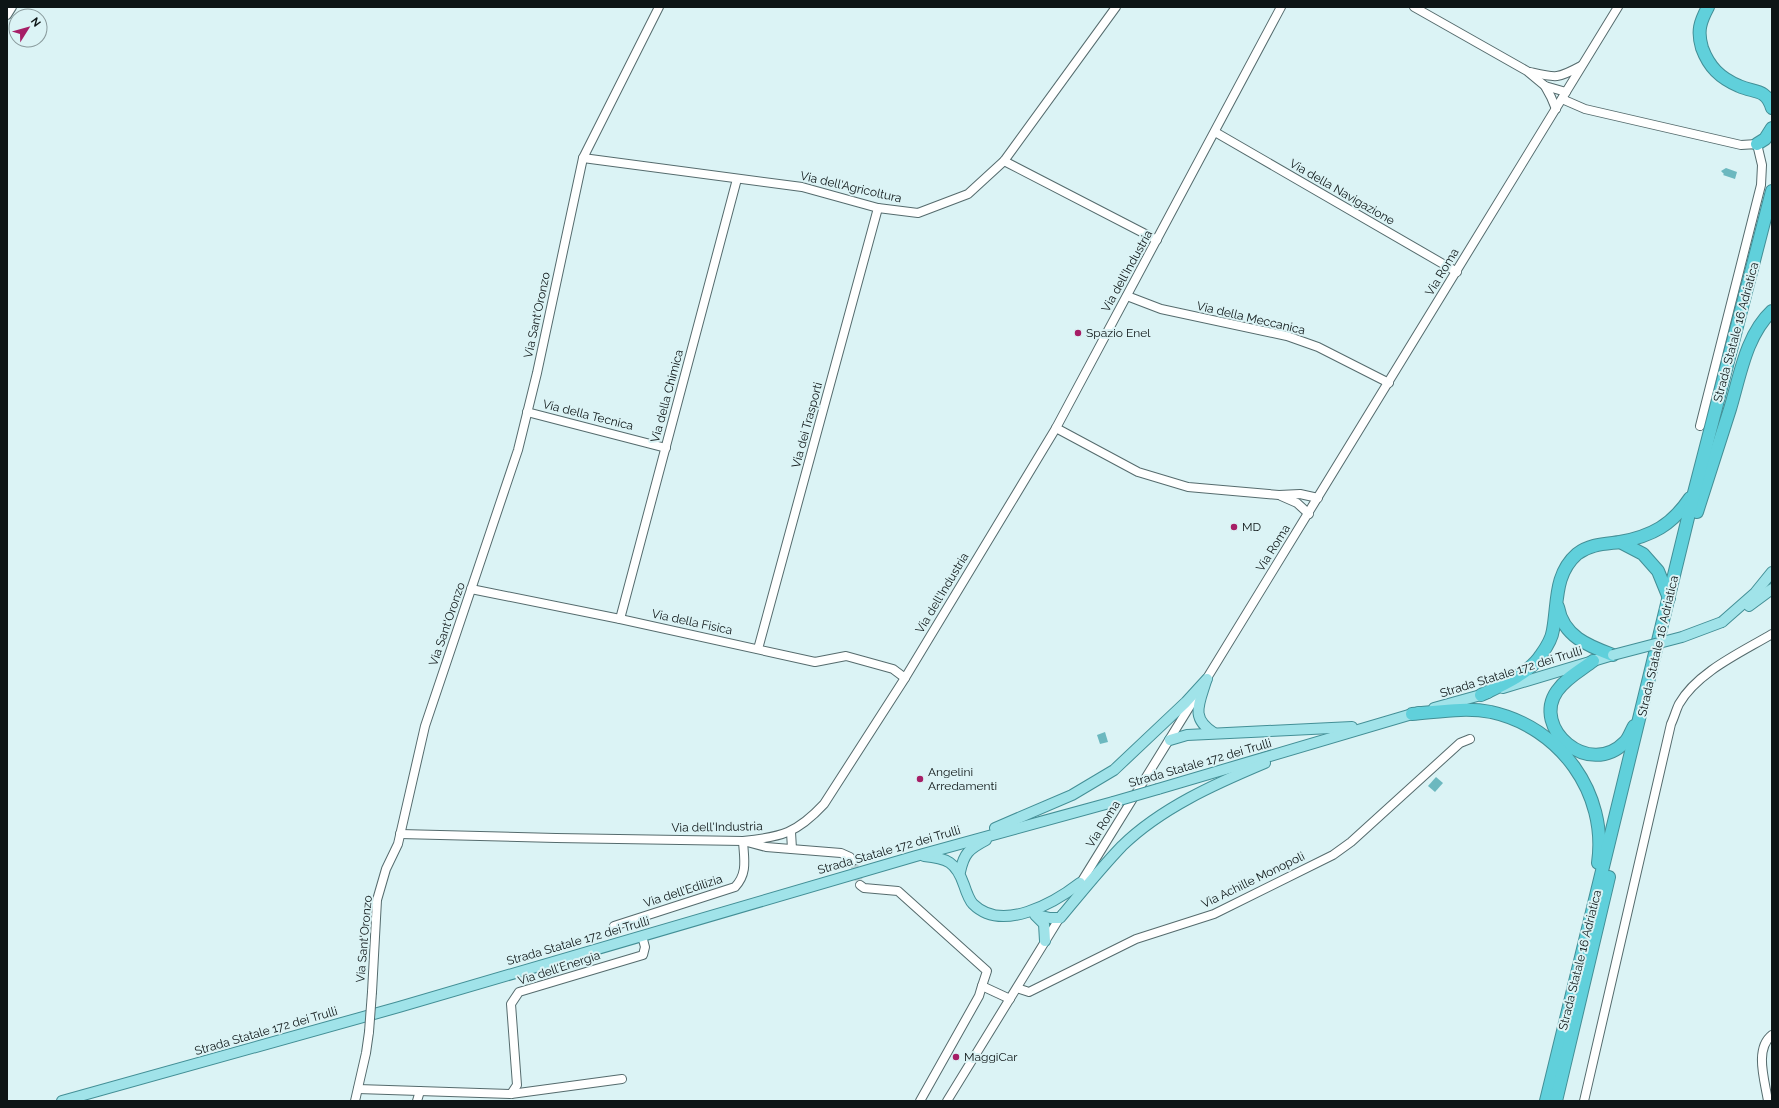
<svg xmlns="http://www.w3.org/2000/svg" width="1779" height="1108" viewBox="0 0 1779 1108" font-family="Raleway,sans-serif">
<style>
.water{fill:#6cb8bf}
.lines{fill:none;stroke-linecap:round;stroke-linejoin:round}
.minor-tunnel{stroke:#bcd2d4;stroke-width:8;stroke-dasharray:8 4;stroke-linecap:butt}
.minor-casing{stroke:#556b6d;stroke-width:10}
.major-casing{stroke:#438f96;stroke-width:12}
.highway-casing{stroke:#438f96;stroke-width:14}
.minor{stroke:#fff;stroke-width:8}
.major{stroke:#a0e3e9;stroke-width:10}
.highway{stroke:#60d0db;stroke-width:12}
.minor-bridge-casing{stroke:#556b6d;stroke-width:10;stroke-linecap:butt}
.major-bridge-casing{stroke:#438f96;stroke-width:12;stroke-linecap:butt}
.minor-bridge{stroke:#fff;stroke-width:8}
.major-bridge{stroke:#a0e3e9;stroke-width:10}
.poi-dot{fill:#a61e66;stroke:#dbf3f5;stroke-width:1.5}
.labels{text-anchor:middle;dominant-baseline:central;stroke-width:4;stroke-linejoin:round;paint-order:stroke}
.street-label{font-size:12px;fill:#0d1516;stroke:#dbf3f5}
.poi-label{font-size:12px;fill:#0d1516;stroke:#dbf3f5;text-anchor:start}
</style>
<rect width="100%" height="100%" fill="#dbf3f5"/>
<g class="water">
<path d="M1726 168 1737 172 1735 179 1723 175 1724 174 1721 171Z"/>
<path d="M1105 732 1108 742 1100 744 1097 735Z"/>
<path d="M1436 777 1443 783 1435 792 1428 786Z"/>
</g>
<g class="lines">
<path class="minor-tunnel" d="M853 861 860 885"/>
<g class="minor-casing">
<g id="minor">
<path d="M1414 7 1527 71 1545 86 1566 92"/>
<path d="M7 15 12 7"/>
<path d="M1530 72C1556 78 1557 79 1581 66"/>
<path d="M1545 86 1551 97 1556 109"/>
<path d="M1562 99 1585 109 1741 145 1757 144 1762 165 1761 185 1700 426"/>
<path d="M1215 132 1457 272"/>
<path d="M583 158 802 187 878 208 918 213 968 194 1004 161 1116 7"/>
<path d="M1004 161 1157 240"/>
<path d="M1127 296 1161 309 1287 336 1318 347 1389 383"/>
<path d="M527 412 666 448"/>
<path d="M1056 428 1138 472 1188 487 1279 495 1300 494 1318 498"/>
<path d="M1281 496 1297 503 1309 514"/>
<path d="M471 589 620 619 815 662 846 656 893 669 905 678"/>
<path d="M620 619 737 179"/>
<path d="M758 649 878 208"/>
<path d="M1204 683 1618 7"/>
<path d="M791 832 792 849"/>
<path d="M400 834 556 838 743 841C782 837 797 833 824 804L905 678 1056 428 1281 7"/>
<path d="M747 842 766 847 841 853 850 857 853 861"/>
<path d="M860 885 864 888 898 891 987 971 982 986 1010 999"/>
<path d="M1077 889 1198 693"/>
<path d="M614 926 735 887C748 873 744 859 743 841"/>
<path d="M1017 988 1029 992 1136 939 1214 914 1333 855 1351 842 1460 743 1470 739"/>
<path d="M372 992 377 900 386 869 398 844 425 726 518 450 537 373 583 158 659 7"/>
<path d="M358 1089 511 1094 622 1079"/>
<path d="M511 1094 517 1085 511 1004 519 992 643 955 645 947 642 936"/>
<path d="M355 1101 366 1053 369 1032"/>
<path d="M417 1101 420 1091"/>
<path d="M920 1101 979 996 982 986"/>
<path d="M947 1101 1062 914"/>
<path d="M1584 1101 1671 724C1674 718 1676 710 1679 704 1697 672 1742 652 1772 634"/>
<path d="M1768 1101C1765 1081 1754 1049 1772 1035"/>
</g>
</g>
<g class="major-casing">
<g id="major">
<path d="M1749 606 1772 589"/>
<path d="M1722 622 1755 593 1772 572"/>
<path d="M1206 681C1199 704 1190 718 1214 733"/>
<path d="M1503 688 1613 655"/>
<path d="M1434 708 1488 693"/>
<path d="M1170 740 1187 735 1352 727"/>
<path d="M1158 789 1419 712"/>
<path d="M995 828 1072 795 1114 770 1186 702 1207 679"/>
<path d="M924 856C947 858 956 862 964 885 966 891 969 900 973 904 1002 933 1054 903 1080 883"/>
<path d="M960 872C964 853 969 849 986 840"/>
<path d="M1035 915 1044 924 1045 941"/>
<path d="M1037 915 1050 918H1060C1080 894 1100 869 1122 846 1161 808 1215 784 1265 763"/>
<path d="M62 1101 399 1007 916 856 1113 802"/>
</g>
</g>
<g class="highway-casing">
<g id="highway">
<path d="M1708 7C1700 22 1697 31 1702 48 1709 67 1720 78 1739 86 1754 93 1766 88 1772 108"/>
<path d="M1757 144 1765 139 1772 128"/>
<path d="M1697 512C1708 477 1719 443 1730 409 1740 376 1746 335 1772 311"/>
<path d="M1620 542 1643 554 1658 571 1669 598"/>
<path d="M1558 607C1563 636 1588 646 1613 655"/>
<path d="M1593 661C1581 670 1566 678 1557 691 1531 728 1589 779 1625 742 1629 738 1631 731 1634 726"/>
<path d="M1481 695C1500 686 1530 673 1541 655 1546 648 1552 638 1553 630 1558 603 1554 574 1577 554 1590 544 1605 544 1620 542 1652 536 1672 525 1690 498"/>
<path d="M1412 714C1438 712 1465 707 1491 712 1560 727 1608 793 1598 863"/>
<path d="M1546 1101 1694 493 1772 191"/>
<path d="M1556 1101 1609 877"/>
</g>
</g>
<use href="#minor" class="minor"/>
<use href="#major" class="major"/>
<use href="#highway" class="highway"/>
<g class="minor-bridge-casing">
<path id="minor-bridge" d="M369 1032 372 992"/>
</g>
<g class="major-bridge-casing">
<g id="major-bridge">
<path d="M1613 655 1682 637 1722 622"/>
<path d="M1113 802 1158 789"/>
</g>
</g>
<use href="#minor-bridge" class="minor-bridge"/>
<use href="#major-bridge" class="major-bridge"/>
</g>
<g class="poi-dot">
<circle cx="1078" cy="333" r="4"/>
<circle cx="1234" cy="527" r="4"/>
<circle cx="920" cy="779" r="4"/>
<circle cx="956" cy="1057" r="4"/>
</g>
<g class="labels">
<g class="street-label">
<text transform="translate(851 187) rotate(13)">Via dell'Agricoltura</text>
<text transform="translate(1342 192) rotate(30)">Via della Navigazione</text>
<text transform="translate(1127 271) rotate(-61)">Via dell'Industria</text>
<text transform="translate(1442 272) rotate(-59)">Via Roma</text>
<text transform="translate(537 315) rotate(-78)">Via Sant'Oronzo</text>
<text transform="translate(1251 318) rotate(13)">Via della Meccanica</text>
<text transform="translate(1736 332) rotate(-75)">Strada Statale 16 Adriatica</text>
<text transform="translate(667 396) rotate(-75)">Via della Chimica</text>
<text transform="translate(588 415) rotate(14)">Via della Tecnica</text>
<text transform="translate(807 425) rotate(-75)">Via dei Trasporti</text>
<text transform="translate(1273 548) rotate(-58)">Via Roma</text>
<text transform="translate(942 593) rotate(-59)">Via dell'Industria</text>
<text transform="translate(692 622) rotate(12)">Via della Fisica</text>
<text transform="translate(447 624) rotate(-71)">Via Sant'Oronzo</text>
<text transform="translate(1658 646) rotate(-77)">Strada Statale 16 Adriatica</text>
<text transform="translate(1511 672) rotate(-17)">Strada Statale 172 dei Trulli</text>
<text transform="translate(1200 763) rotate(-16)">Strada Statale 172 dei Trulli</text>
<text transform="translate(1103 824) rotate(-58)">Via Roma</text>
<text transform="translate(717 827) rotate(-1)">Via dell'Industria</text>
<text transform="translate(889 850) rotate(-16)">Strada Statale 172 dei Trulli</text>
<text transform="translate(1253 880) rotate(-26)">Via Achille Monopoli</text>
<text transform="translate(683 891) rotate(-18)">Via dell'Edilizia</text>
<text transform="translate(364 939) rotate(-85)">Via Sant'Oronzo</text>
<text transform="translate(578 941) rotate(-16)">Strada Statale 172 dei Trulli</text>
<text transform="translate(1580 960) rotate(-76)">Strada Statale 16 Adriatica</text>
<text transform="translate(559 968) rotate(-18)">Via dell'Energia</text>
<text transform="translate(266 1031) rotate(-16)">Strada Statale 172 dei Trulli</text>
</g>
<g class="poi-label">
<text x="1086" y="333">Spazio Enel</text>
<text x="1242" y="527">MD</text>
<text x="928" y="772">Angelini<tspan x="928" dy="14">Arredamenti</tspan></text>
<text x="964" y="1057">MaggiCar</text>
</g>
</g>
<rect width="1779" height="1108" fill="none" stroke="#0d1516" stroke-width="16"/>
<g transform="translate(28 28) rotate(53)"><circle r="19" fill="#dbf3f5" stroke="#899a9c"/>
<path d="M0-3L7 15L0 10L-7 15Z" fill="#a61e66"/>
<text y="-6" font-size="11" font-weight="bold" text-anchor="middle" fill="#0d1516">N</text>
</g>
</svg>
